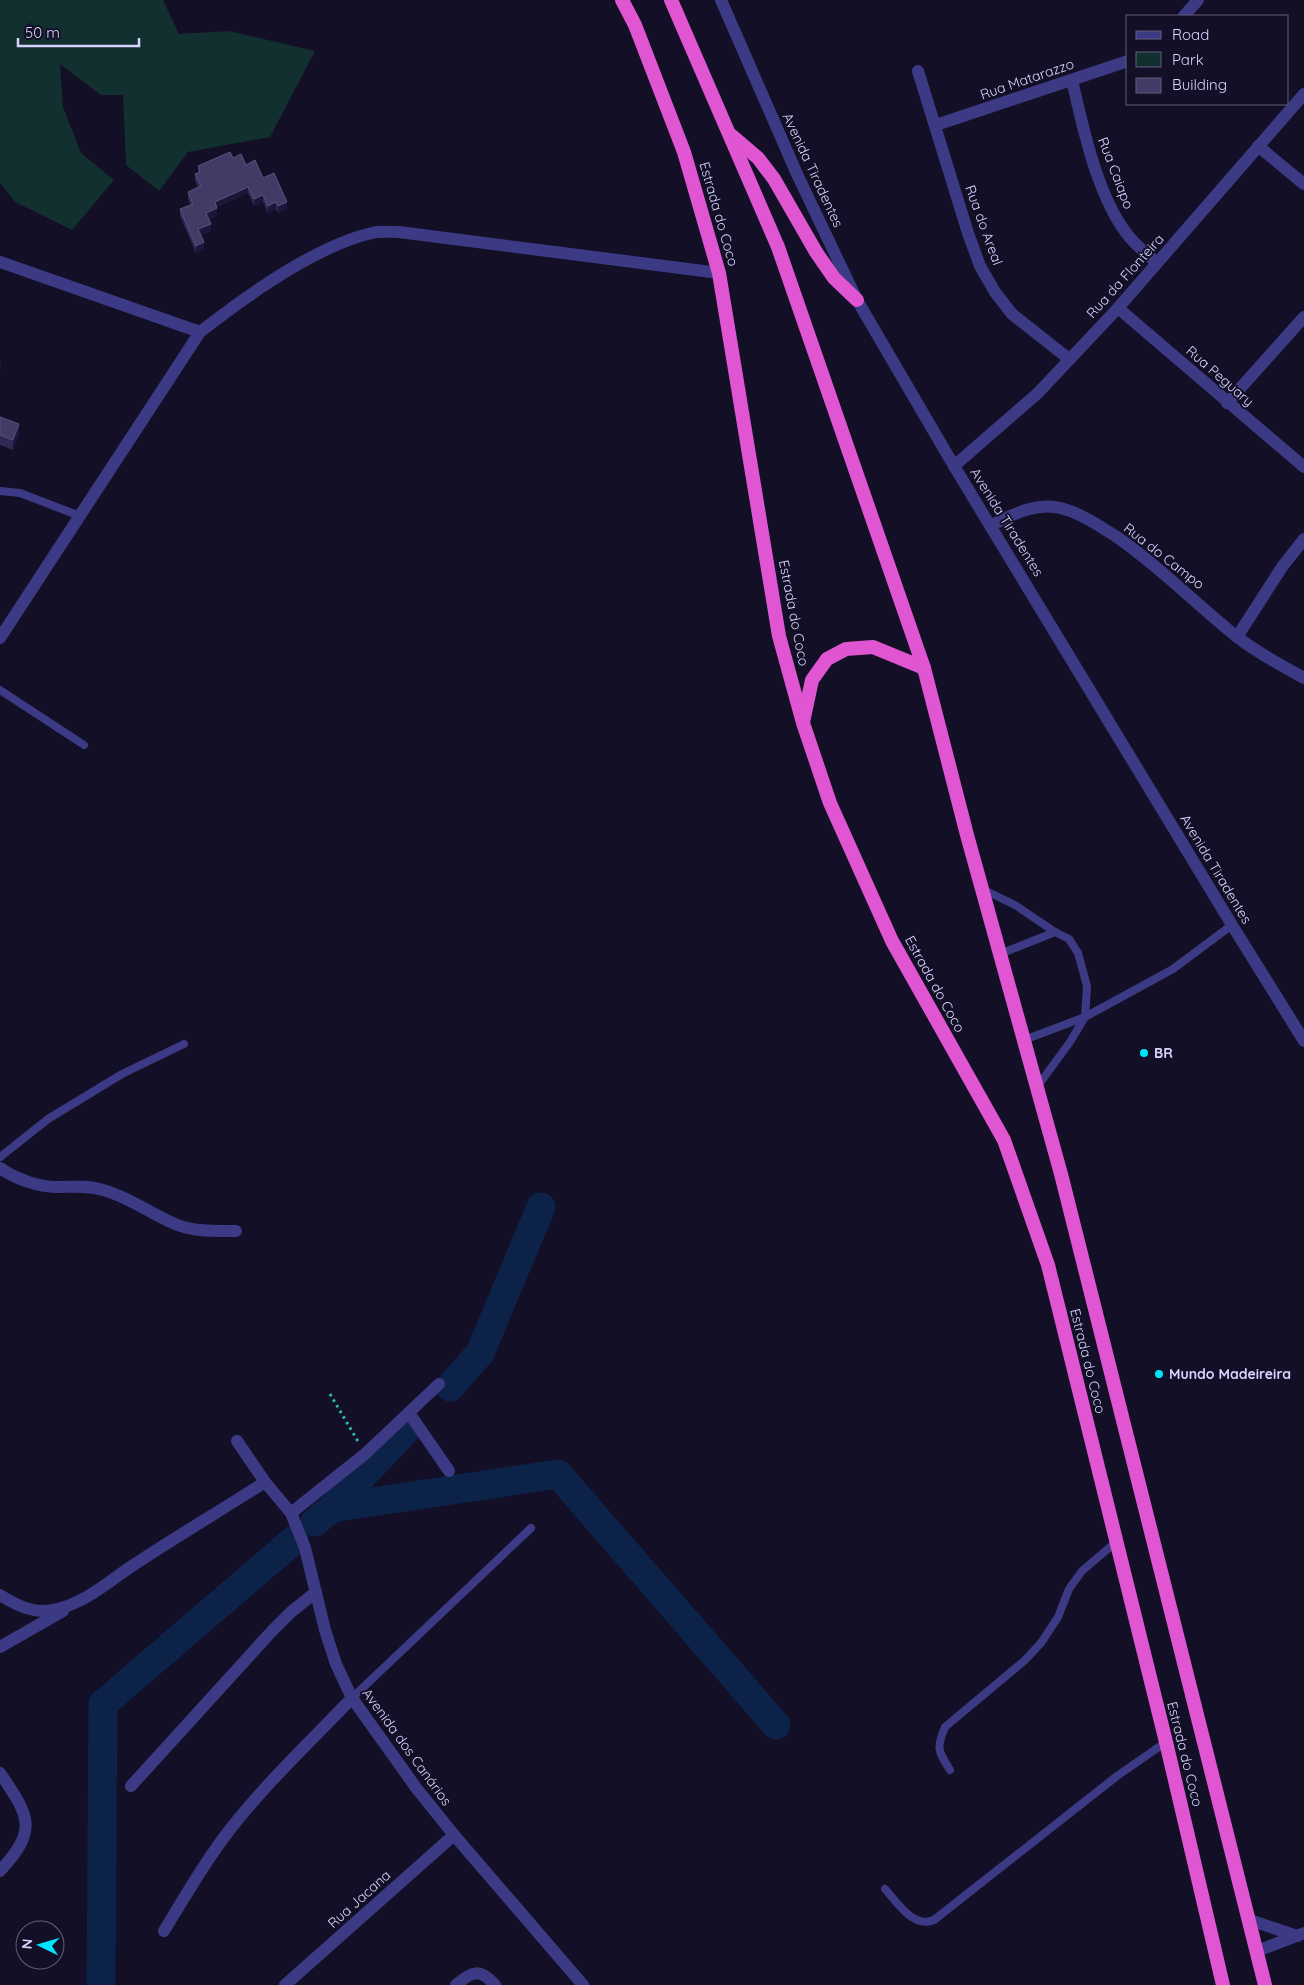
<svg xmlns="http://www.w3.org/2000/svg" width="1304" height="1985" viewBox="0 0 1304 1985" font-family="Quicksand,sans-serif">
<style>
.green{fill:#12302f}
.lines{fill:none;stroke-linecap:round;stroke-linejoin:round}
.river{stroke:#0c2248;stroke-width:29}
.path{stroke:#2fb8b0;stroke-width:3;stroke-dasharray:2.5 4;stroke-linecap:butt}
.service{stroke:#3d3a85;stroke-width:8}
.minor{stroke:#3d3a85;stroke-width:12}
.tertiary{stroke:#3d3a85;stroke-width:12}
.trunk{stroke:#e055d1;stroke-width:14}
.wall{fill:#312854}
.shaded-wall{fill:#1d163a}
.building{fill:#433a66;stroke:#5a527e}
.poi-dot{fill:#00e5ff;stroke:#130f26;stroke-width:2}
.labels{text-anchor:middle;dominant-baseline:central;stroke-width:4;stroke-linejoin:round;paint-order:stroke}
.street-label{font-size:14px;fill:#d9d4ff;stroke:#130f26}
.poi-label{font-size:14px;font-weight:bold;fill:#d9d4ff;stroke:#130f26;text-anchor:start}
</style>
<rect width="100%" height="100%" fill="#130f26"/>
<path class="green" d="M0 0H163L179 34 229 31 315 51 270 137 188 152 159 191 126 165 123 95H101L60 64 63 107 81 153 114 180 72 230 15 202 0 183Z"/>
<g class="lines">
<g class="river">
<path d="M450 1387 480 1353 541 1207"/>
<path d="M332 1508 408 1428"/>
<path d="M315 1522 332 1508 558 1474 776 1725"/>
<path d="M101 1985 103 1704 294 1540"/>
</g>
<path class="path" d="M330 1394 359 1443"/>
<g class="service">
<path d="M0 491 20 493 80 516"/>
<path d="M0 690 84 745"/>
<path d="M982 889 1015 905 1055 932 1069 939 1078 953 1087 986 1085 1017 1070 1042 1037 1087"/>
<path d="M1000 954 1055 932"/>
<path d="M1024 1040 1085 1017 1173 969 1232 925"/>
<path d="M0 1157 48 1119 122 1074 184 1044"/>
<path d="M352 1698 531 1528"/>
<path d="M950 1770C938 1751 936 1748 945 1727L1024 1661 1041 1643 1058 1617 1069 1589 1082 1571 1116 1542"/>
<path d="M885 1889C897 1902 913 1929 934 1920L1117 1776 1166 1742"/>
</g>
<g class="minor">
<path d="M1184 16 1198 0"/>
<path d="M918 71 968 233 980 266 995 292 1012 314 1069 359"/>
<path d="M1072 80C1083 128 1097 195 1127 234 1135 245 1147 254 1157 263"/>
<path d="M936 125 1128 61"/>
<path d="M1258 146 1304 184"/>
<path d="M0 262 200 332"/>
<path d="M1118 308 1304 467"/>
<path d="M1227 403 1304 317"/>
<path d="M954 466 1038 393 1118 308 1304 94"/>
<path d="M992 525C1015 513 1041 500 1067 510 1084 515 1099 526 1114 535 1158 565 1195 603 1236 636 1257 653 1281 665 1304 678"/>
<path d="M1237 637 1282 567 1304 539"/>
<path d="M0 638 200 332C246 296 315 246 372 233 381 231 390 232 399 232L719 273"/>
<path d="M0 1168C16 1179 38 1187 57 1187 73 1187 88 1185 103 1190 129 1197 151 1214 175 1224 194 1232 216 1231 236 1231"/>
<path d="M409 1413 449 1471"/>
<path d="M237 1441 265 1482 291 1513 305 1548 325 1630 336 1664 352 1698 417 1789 454 1835 583 1985"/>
<path d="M291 1513 365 1454 439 1384"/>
<path d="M0 1595C18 1606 35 1615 57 1609 84 1603 107 1583 129 1568 174 1538 220 1511 265 1482"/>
<path d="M0 1647 63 1611"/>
<path d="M0 1773C29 1816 39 1829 0 1871"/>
<path d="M131 1786 272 1631 291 1612 316 1592"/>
<path d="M1250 1920 1297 1936"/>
<path d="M164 1931C184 1898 204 1863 228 1832 265 1784 310 1742 352 1698"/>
<path d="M1257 1951 1304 1933"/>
<path d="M285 1985 454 1835"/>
<path d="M456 1985C472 1971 480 1968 495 1985"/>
</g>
<path class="tertiary" d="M721 0 797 174 857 300 954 466 1232 925 1304 1041"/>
<g class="trunk">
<path d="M622 0 635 25 684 152 719 273 779 636 803 723 830 803 892 941 1004 1140 1048 1265 1166 1742 1223 1985"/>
<path d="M671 0 778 247 924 668 967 835 1061 1174 1265 1985"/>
<path d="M731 135 758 158 774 179 816 252 834 278 857 300"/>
<path d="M803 722 812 680 827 659 846 649 873 647 924 668"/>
</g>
</g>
<g class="wall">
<path d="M233 158 246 165 263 178 287 209 278 213 276 209 268 213 263 202 254 206 248 193 217 207V215L209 219 211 231 201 235 204 249 196 253 180 216V209L190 205 188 199V192L198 187 195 181V174L198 173V166Z"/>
<path d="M0 417 19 435 13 450 0 445Z"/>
</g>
<g class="shaded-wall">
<path d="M248 187V193L215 208V202Z"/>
<path d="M263 195V202L254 206V199Z"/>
<path d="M276 202V209L268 213V206Z"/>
<path d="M287 202V209L278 213V206Z"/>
<path d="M217 208V215L206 220V213Z"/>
<path d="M211 224V231L198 236V229Z"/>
<path d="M204 242V249L196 253V246Z"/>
<path d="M1 359V369L0 372V362Z"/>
<path d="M19 424V435L13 450V440Z"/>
</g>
<g class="building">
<path d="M230 152 233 158 241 154 246 165 255 160 263 178 274 173 287 202 278 206 276 202 268 206 263 195 254 199 248 187 215 202 217 208 206 213 211 224 198 229 204 242 196 246 180 209 193 204 188 192 201 186 195 174 200 172 198 166Z"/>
<path d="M0 417 19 424 13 440 0 435Z"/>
</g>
<g class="poi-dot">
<circle cx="1144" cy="1053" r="5"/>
<circle cx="1159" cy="1374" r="5"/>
</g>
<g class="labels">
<g class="street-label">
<text transform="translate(1027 79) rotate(-19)">Rua Matarazzo</text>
<text transform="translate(813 170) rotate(65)">Avenida Tiradentes</text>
<text transform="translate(1116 173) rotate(69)">Rua Caiapo</text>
<text transform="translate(719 214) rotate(74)">Estrada do Coco</text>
<text transform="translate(984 225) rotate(70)">Rua do Areal</text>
<text transform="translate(1125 276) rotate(-48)">Rua da Flonteira</text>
<text transform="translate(1220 376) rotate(41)">Rua Peguary</text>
<text transform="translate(1007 522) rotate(58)">Avenida Tiradentes</text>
<text transform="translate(1164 556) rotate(38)">Rua do Campo</text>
<text transform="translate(794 613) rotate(79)">Estrada do Coco</text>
<text transform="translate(1216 869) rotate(59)">Avenida Tiradentes</text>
<text transform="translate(935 984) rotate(61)">Estrada do Coco</text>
<text transform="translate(1088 1361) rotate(76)">Estrada do Coco</text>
<text transform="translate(407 1747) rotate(54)">Avenida dos Canários</text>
<text transform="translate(1185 1754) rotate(76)">Estrada do Coco</text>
<text transform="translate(359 1899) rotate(-42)">Rua Jacana</text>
</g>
<g class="poi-label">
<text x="1154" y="1053">BR</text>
<text x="1169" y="1374">Mundo Madeireira</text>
</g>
</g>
<rect x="1126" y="15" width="162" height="90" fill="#130f26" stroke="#625e7d"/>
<rect x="1136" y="31" width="25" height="8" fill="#3d3a85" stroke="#625e7d"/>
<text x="1172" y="40" font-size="15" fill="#d9d4ff">Road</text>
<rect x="1136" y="52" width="25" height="15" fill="#12302f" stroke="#625e7d"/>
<text x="1172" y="65" font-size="15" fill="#d9d4ff">Park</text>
<rect x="1136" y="78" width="25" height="15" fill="#433a66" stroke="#625e7d"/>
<text x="1172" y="90" font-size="15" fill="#d9d4ff">Building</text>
<g transform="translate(40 1945) rotate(275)"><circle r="24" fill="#130f26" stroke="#625e7d"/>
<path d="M0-4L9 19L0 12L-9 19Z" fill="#00e5ff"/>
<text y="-8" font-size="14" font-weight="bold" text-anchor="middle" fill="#d9d4ff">N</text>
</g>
<path d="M18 38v8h121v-8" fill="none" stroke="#d9d4ff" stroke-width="2.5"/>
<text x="25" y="38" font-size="15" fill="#d9d4ff" stroke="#130f26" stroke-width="4" paint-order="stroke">50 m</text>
</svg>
